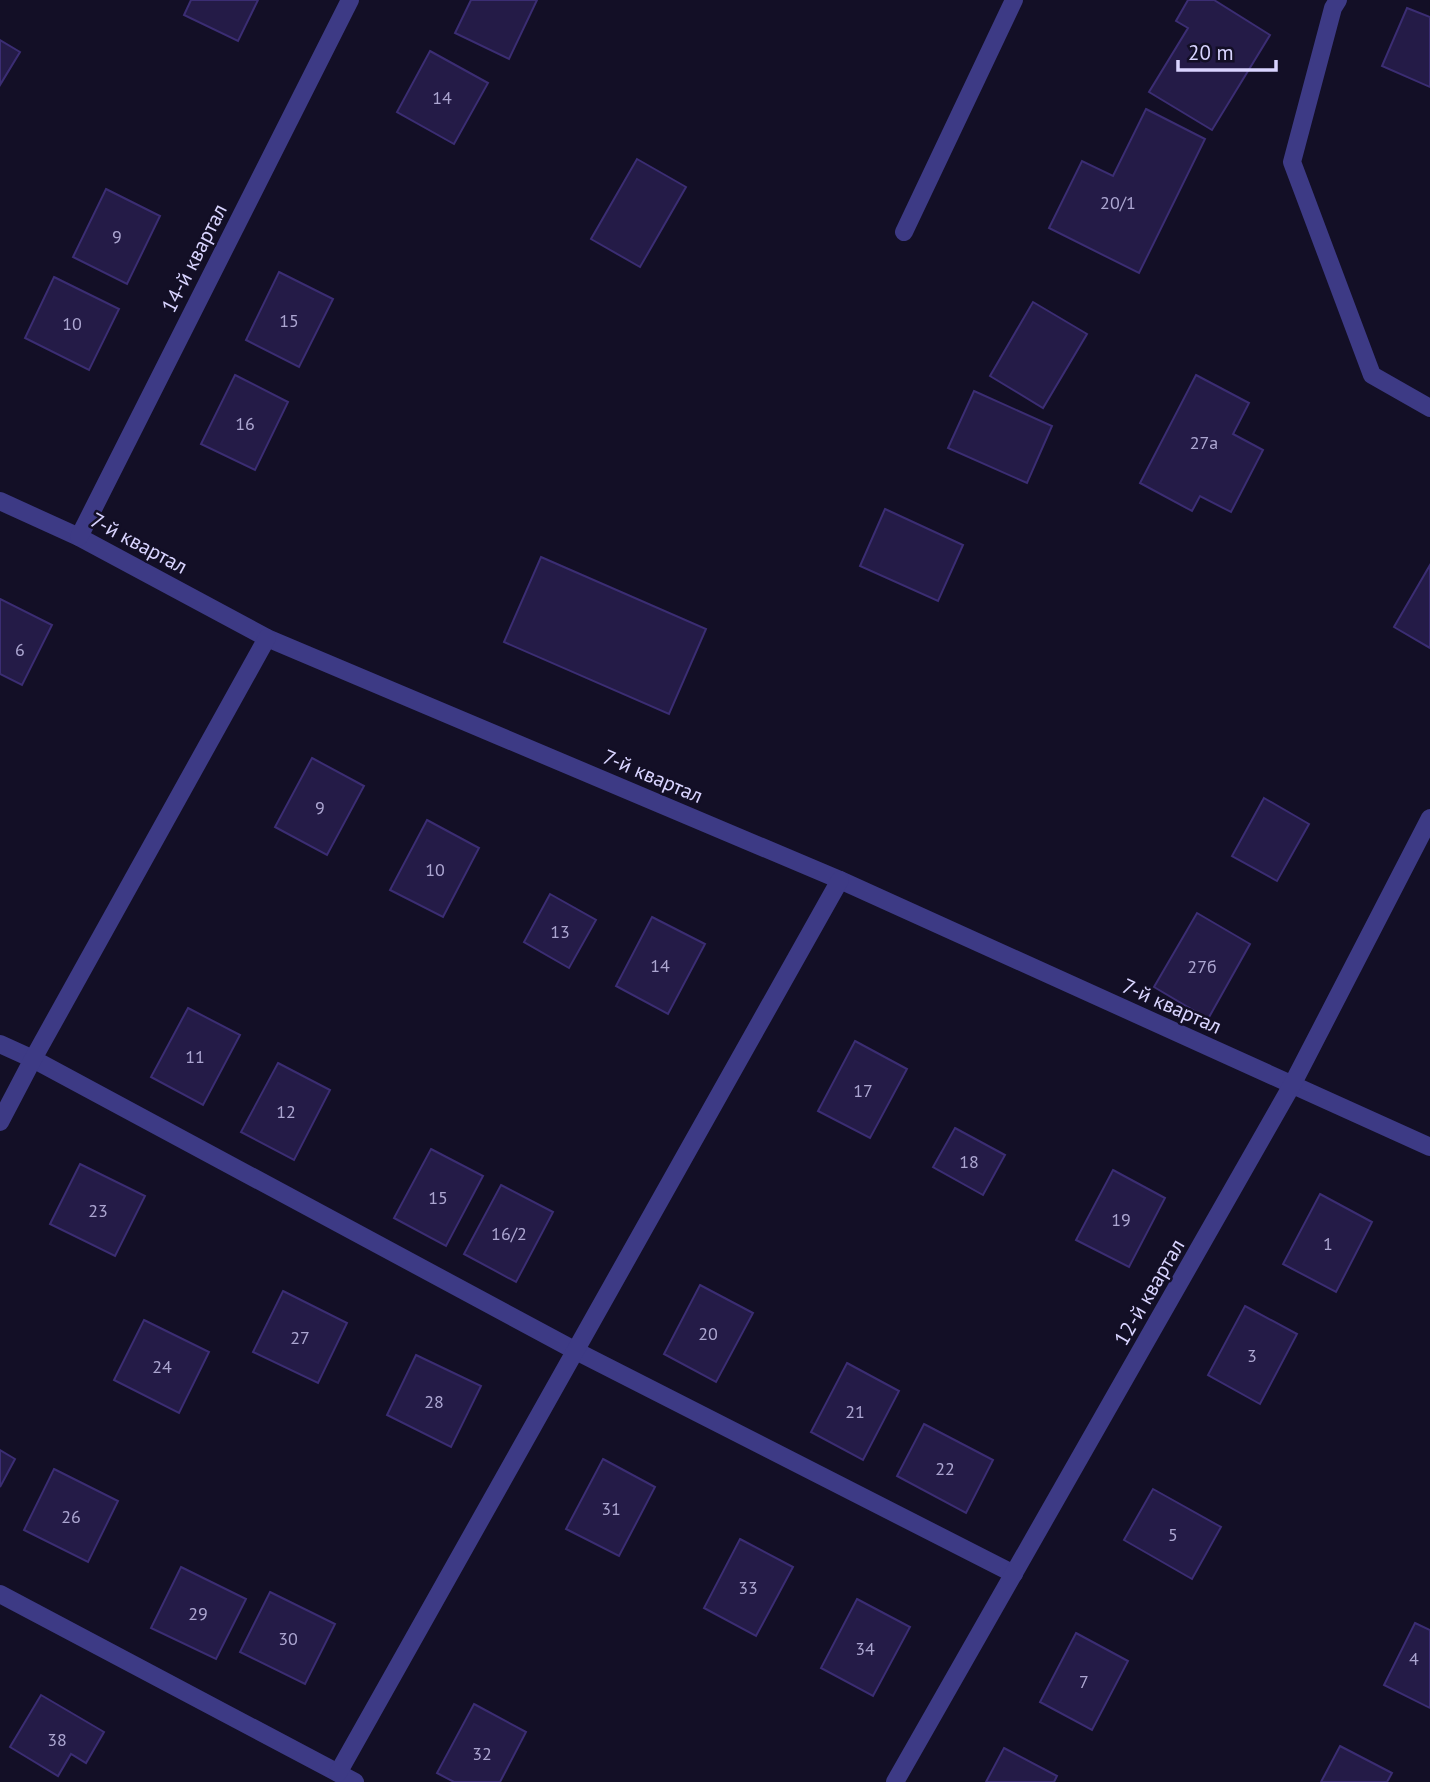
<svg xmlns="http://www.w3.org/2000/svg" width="1430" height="1782" viewBox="0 0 1430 1782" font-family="'PT Sans',sans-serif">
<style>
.building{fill:#241b47;stroke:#3b2d73;stroke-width:2}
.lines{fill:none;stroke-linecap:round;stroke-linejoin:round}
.minor{stroke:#3d3a85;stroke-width:18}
.labels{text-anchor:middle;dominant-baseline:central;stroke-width:5;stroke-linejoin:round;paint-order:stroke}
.number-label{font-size:18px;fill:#aca6d1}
.street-label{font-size:21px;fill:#d9d4ff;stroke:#130f26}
</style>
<rect width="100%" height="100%" fill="#130f26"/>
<g class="building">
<path d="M191 0H258L238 41 184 15Z"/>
<path d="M471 0H537L509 59 455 33Z"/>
<path d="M1188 0H1214L1270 35 1212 130 1149 92 1188 28 1176 21Z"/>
<path d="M1407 8 1430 17V87L1382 66Z"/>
<path d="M0 40 20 52 0 85Z"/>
<path d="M430 51 488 83 454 144 397 112Z"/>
<path d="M1146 109 1205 139 1139 273 1049 228 1082 161 1113 176Z"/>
<path d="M637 159 686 187 640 267 591 239Z"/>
<path d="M106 189 160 216 127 284 73 257Z"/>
<path d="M279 272 333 299 299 367 246 340Z"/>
<path d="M54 277 119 309 89 370 25 338Z"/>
<path d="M1033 302 1087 334 1043 408 990 376Z"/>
<path d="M235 375 288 402 255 470 201 444Z"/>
<path d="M1196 375 1249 403 1233 434 1263 450 1231 512 1200 496 1192 511 1140 483Z"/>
<path d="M974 391 1052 426 1027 483 948 448Z"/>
<path d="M885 509 963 545 938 601 860 566Z"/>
<path d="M541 557 706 629 669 714 504 642Z"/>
<path d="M1430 565V648L1394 627Z"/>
<path d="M0 599 52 625 22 685 0 674Z"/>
<path d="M312 758 364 786 327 855 275 827Z"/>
<path d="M1264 798 1309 824 1277 881 1232 856Z"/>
<path d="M427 820 479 848 443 917 390 890Z"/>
<path d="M550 894 596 920 569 968 524 942Z"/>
<path d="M1197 913 1250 944 1208 1019 1154 987Z"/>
<path d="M652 917 705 944 668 1014 616 986Z"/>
<path d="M188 1008 240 1035 203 1105 151 1077Z"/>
<path d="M855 1041 907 1069 870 1138 818 1111Z"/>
<path d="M278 1063 330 1090 294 1160 241 1132Z"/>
<path d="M955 1128 1005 1155 983 1195 933 1167Z"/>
<path d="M431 1149 483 1176 446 1246 394 1218Z"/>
<path d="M80 1164 145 1196 115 1256 50 1224Z"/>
<path d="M1113 1170 1165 1198 1129 1267 1076 1240Z"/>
<path d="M501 1185 553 1212 516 1282 464 1254Z"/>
<path d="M1320 1194 1372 1222 1336 1292 1283 1264Z"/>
<path d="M700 1285 753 1313 716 1382 664 1354Z"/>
<path d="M283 1291 347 1323 318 1383 253 1352Z"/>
<path d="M1245 1306 1297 1334 1260 1404 1208 1375Z"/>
<path d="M144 1320 209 1352 179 1413 114 1380Z"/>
<path d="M416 1355 481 1386 451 1447 387 1415Z"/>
<path d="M847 1363 899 1391 863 1460 811 1432Z"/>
<path d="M924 1424 993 1460 966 1513 897 1476Z"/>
<path d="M0 1450 15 1459 0 1487Z"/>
<path d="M603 1459 655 1487 619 1556 566 1529Z"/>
<path d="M54 1469 118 1501 88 1562 24 1530Z"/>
<path d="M1153 1489 1221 1527 1192 1579 1124 1540Z"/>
<path d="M740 1539 793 1567 756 1636 704 1608Z"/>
<path d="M181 1567 246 1599 216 1659 151 1628Z"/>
<path d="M270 1592 335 1624 305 1684 240 1652Z"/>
<path d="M857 1599 910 1627 873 1696 821 1668Z"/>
<path d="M1415 1623 1430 1630V1708L1384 1685Z"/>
<path d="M1076 1633 1128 1661 1092 1730 1040 1702Z"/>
<path d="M41 1695 104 1732 86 1763 71 1754 58 1776 10 1747Z"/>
<path d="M474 1704 526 1732 500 1782H454L437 1773Z"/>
<path d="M1340 1746 1392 1773 1387 1782H1321Z"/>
<path d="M1004 1748 1057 1776 1054 1782H986Z"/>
</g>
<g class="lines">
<g class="minor">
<path d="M1338 0 1333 8 1292 162 1372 375 1430 408"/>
<path d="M904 232 1014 0"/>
<path d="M0 501 79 537 267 638 840 880 1430 1147"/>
<path d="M79 537 350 0"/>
<path d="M0 1044 33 1059 576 1351 1014 1574"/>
<path d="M0 1122 33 1059 267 638"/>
<path d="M0 1594 355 1782"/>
<path d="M338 1773 840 880"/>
<path d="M895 1782 1292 1085 1430 818"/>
</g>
</g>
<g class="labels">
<g class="number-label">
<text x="442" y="97">14</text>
<text x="1118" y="202">20/1</text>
<text x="117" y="236">9</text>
<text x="289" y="320">15</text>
<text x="72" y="323">10</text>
<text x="245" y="423">16</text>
<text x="1204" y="442">27а</text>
<text x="20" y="649">6</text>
<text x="320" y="807">9</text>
<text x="435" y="869">10</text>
<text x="560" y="931">13</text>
<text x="660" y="965">14</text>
<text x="1202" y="966">27б</text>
<text x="195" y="1056">11</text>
<text x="863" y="1090">17</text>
<text x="286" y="1111">12</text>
<text x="969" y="1161">18</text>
<text x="438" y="1197">15</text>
<text x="98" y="1210">23</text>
<text x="1121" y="1219">19</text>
<text x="509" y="1233">16/2</text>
<text x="1328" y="1243">1</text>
<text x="708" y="1333">20</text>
<text x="300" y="1337">27</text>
<text x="1252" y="1355">3</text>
<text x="162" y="1366">24</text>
<text x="434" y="1401">28</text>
<text x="855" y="1411">21</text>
<text x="945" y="1468">22</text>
<text x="611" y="1508">31</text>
<text x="71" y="1516">26</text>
<text x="1173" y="1534">5</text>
<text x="748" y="1587">33</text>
<text x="198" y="1613">29</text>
<text x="288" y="1638">30</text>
<text x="865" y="1648">34</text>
<text x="1414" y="1658">4</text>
<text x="1084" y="1681">7</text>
<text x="57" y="1739">38</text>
<text x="482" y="1753">32</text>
</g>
<g class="street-label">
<text transform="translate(194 258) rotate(-63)">14-й квартал</text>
<text transform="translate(139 543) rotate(28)">7-й квартал</text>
<text transform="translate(653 776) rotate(23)">7-й квартал</text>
<text transform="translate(1172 1006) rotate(24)">7-й квартал</text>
<text transform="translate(1149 1292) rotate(-60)">12-й квартал</text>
</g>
</g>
<path d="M1178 60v10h98v-10" fill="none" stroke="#d9d4ff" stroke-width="3.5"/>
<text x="1188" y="60" font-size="21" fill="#d9d4ff" stroke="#130f26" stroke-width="5" paint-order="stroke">20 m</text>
</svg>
